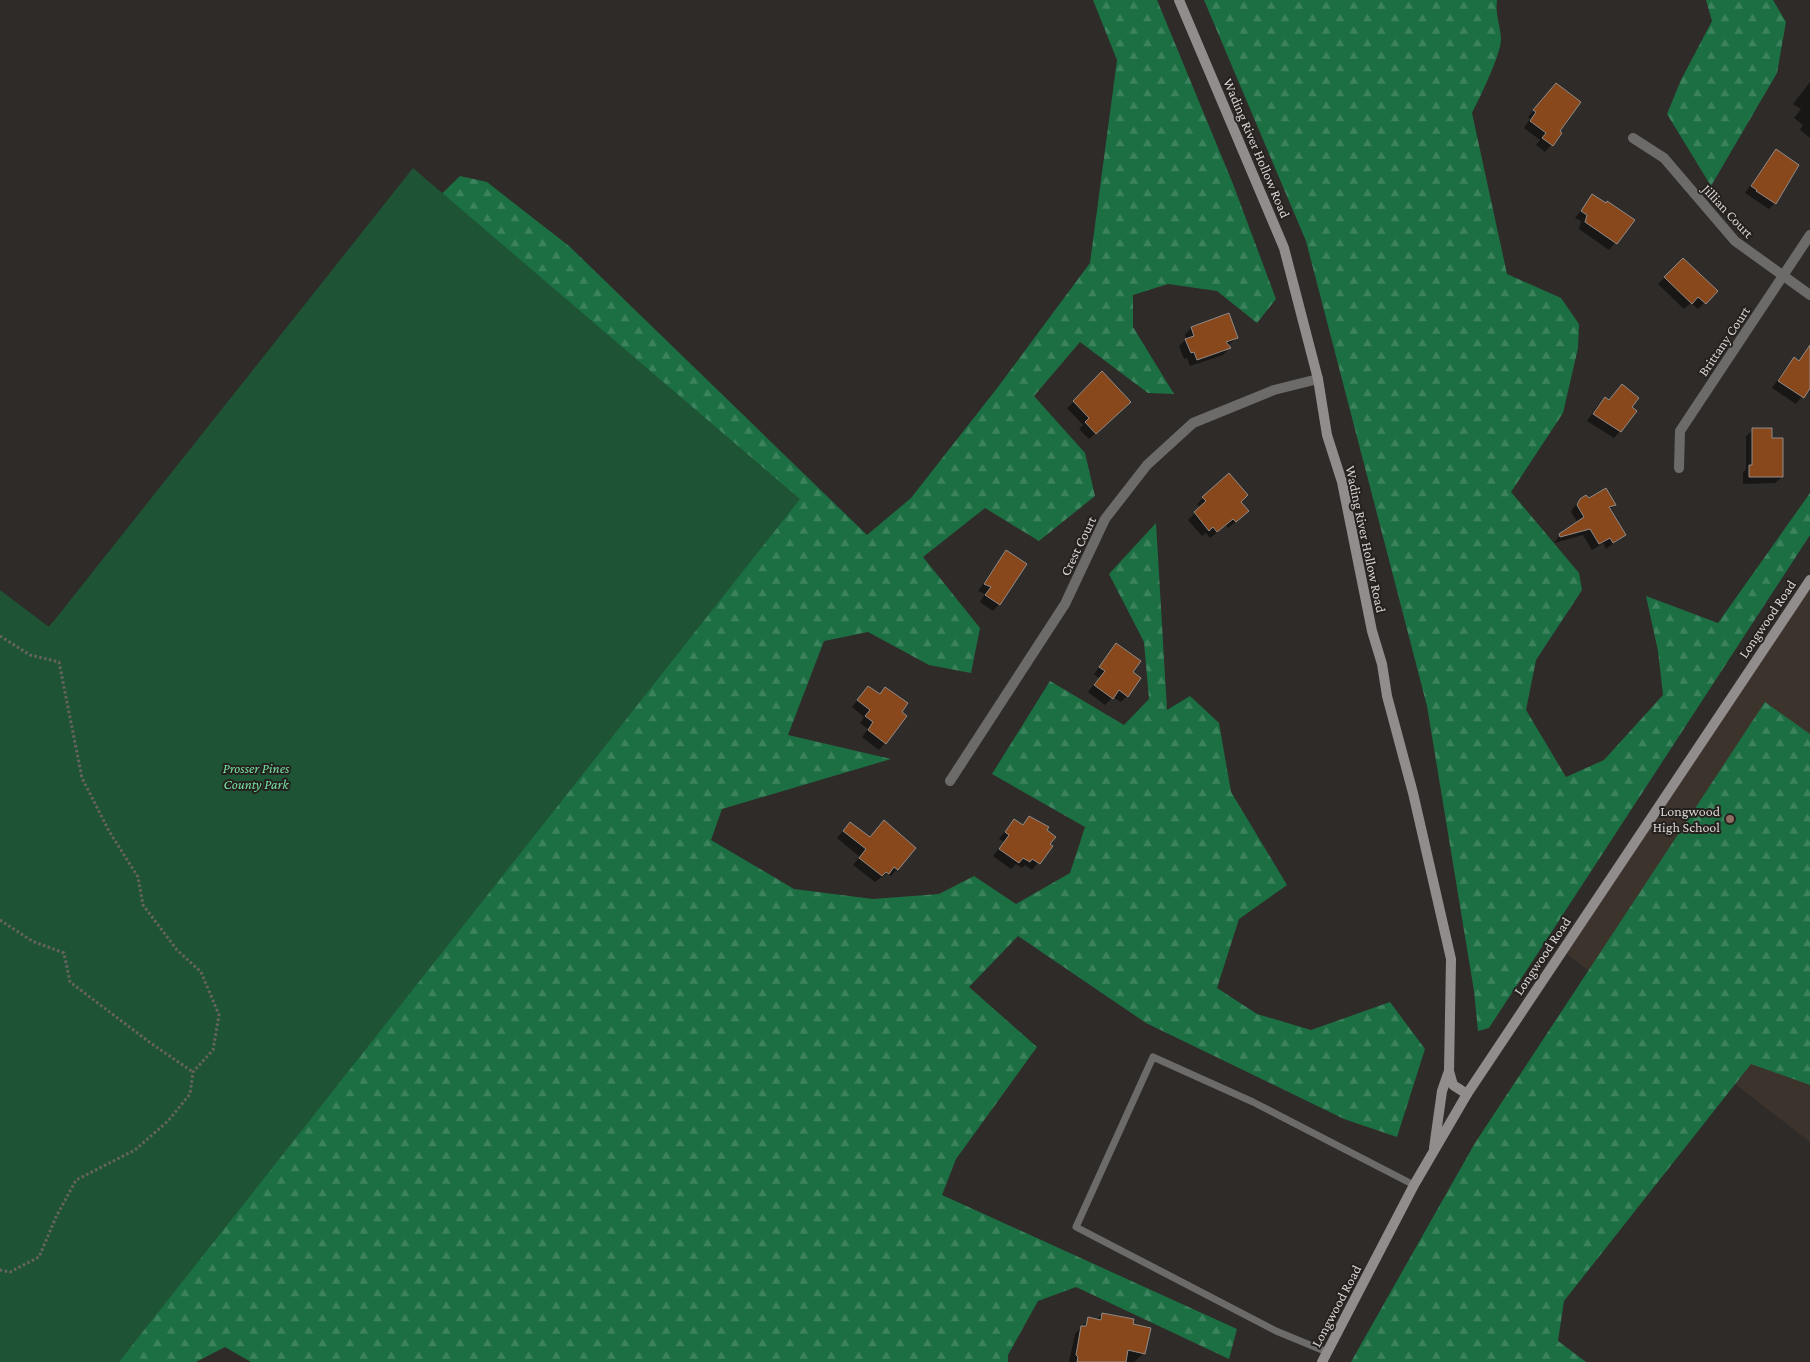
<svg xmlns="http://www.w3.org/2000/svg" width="1810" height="1362" viewBox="0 0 1810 1362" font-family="'Crimson Pro',serif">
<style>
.built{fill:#3d332d}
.forest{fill:url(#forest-firs)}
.green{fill:#1e5435}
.shadow{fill:#0007}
.building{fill:#89471c;stroke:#908b88}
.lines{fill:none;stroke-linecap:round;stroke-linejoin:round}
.path{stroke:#666360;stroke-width:3;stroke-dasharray:2.5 2.5;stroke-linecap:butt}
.lane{stroke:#6d6a6a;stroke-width:7}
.street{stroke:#6d6a6a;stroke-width:10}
.secondary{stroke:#928d8d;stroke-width:10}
.education-dot{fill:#8d6e63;stroke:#25211f;stroke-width:2}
.labels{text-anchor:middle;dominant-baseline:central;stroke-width:4;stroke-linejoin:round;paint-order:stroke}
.street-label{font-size:14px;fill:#d6d3d2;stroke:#25211f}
.park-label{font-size:14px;font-style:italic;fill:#76e0a0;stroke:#25211f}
.poi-label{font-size:14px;fill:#d6d3d2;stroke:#25211f;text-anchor:end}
</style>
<defs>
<pattern id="forest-firs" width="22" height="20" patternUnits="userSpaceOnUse" patternTransform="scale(1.25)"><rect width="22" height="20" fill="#1c6f43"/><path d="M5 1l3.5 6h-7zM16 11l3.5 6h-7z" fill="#3c835d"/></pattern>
</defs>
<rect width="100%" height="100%" fill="#2f2b28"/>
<path class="built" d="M1810 586V1142L1563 951Z"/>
<g class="forest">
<path d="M1093 0H1157L1233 184 1276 299 1257 323 1217 291 1168 284 1133 295V327L1174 394 1148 393 1080 342 1034 396 1085 453 1095 496 1039 541 985 508 923 557 980 628 971 673 929 665 868 632 824 641 788 735 891 759 722 809 711 840 794 889 873 899 939 894 974 876 1016 904 1070 873 1085 827 992 774 1050 681 1124 725 1149 699 1144 642 1109 574 1156 523 1167 710 1190 696 1219 723 1231 792 1287 885 1239 919 1217 988 1257 1014 1311 1030 1390 1002 1425 1049 1397 1137 1344 1119 1146 1023 1018 936 969 987 1037 1047 956 1159 942 1195 1237 1329 1229 1359 1076 1287 1038 1301 1008 1355V1362H251L225 1347 196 1362H0V613L37 640 409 226 460 176 487 182 569 246 867 535 911 498 998 387 1090 263 1117 60Z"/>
<path d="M1204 0H1497C1495 13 1500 25 1501 38 1502 53 1479 99 1472 113L1507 274 1561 298 1579 324 1578 348 1563 413 1511 492 1579 573 1582 590 1536 660 1526 710 1566 777 1604 760 1663 695 1658 651 1646 596 1718 623 1810 493V535L1489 1028 1478 1031 1474 991 1427 706 1306 241Z"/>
<path d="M1706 0H1773L1786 22 1777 73 1711 186 1667 114 1681 80 1712 21Z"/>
<path d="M1765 702 1810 734V1085L1751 1064 1564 1301 1558 1341 1586 1362H1351L1475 1143Z"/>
</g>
<path class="green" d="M413 168 800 499 119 1362H0V590L49 627Z"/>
<g class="shadow">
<path d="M1810 82V138L1800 130 1803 125 1794 118 1801 109 1793 104Z"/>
<path d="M1549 92 1558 132 1561 134 1545 152 1536 145 1540 140 1524 128 1530 119 1528 117Z"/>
<path d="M1776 150 1775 203 1769 209 1745 193Z"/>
<path d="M1592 196 1633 220 1609 250 1579 229 1581 221 1575 218Z"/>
<path d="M1683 260 1716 291 1698 309 1691 303 1684 309 1658 284Z"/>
<path d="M1191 328 1237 338 1227 346 1229 348 1223 355 1190 366 1187 358 1184 359 1179 346 1186 339 1185 335Z"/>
<path d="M1806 353 1810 356V386L1796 404 1772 388 1787 366 1794 359 1798 362Z"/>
<path d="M1622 386 1630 407 1620 431 1614 438 1587 421 1598 405 1605 399 1608 401Z"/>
<path d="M1087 390 1122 408 1089 439 1079 429 1083 425 1067 408Z"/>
<path d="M1753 430 1770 439 1782 477 1775 483 1743 484V473L1746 469V436Z"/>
<path d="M1203 498 1240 502 1241 517 1228 528 1226 525 1210 538 1206 533 1202 536 1188 520 1200 508 1197 504Z"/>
<path d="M1589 499 1615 505 1609 510 1624 535 1606 549 1603 543 1592 550 1583 535 1554 543 1560 535 1578 523 1571 512 1573 508 1580 500Z"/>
<path d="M1006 551 999 604 993 611 980 602 985 594 978 591Z"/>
<path d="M1117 645 1131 673 1127 696 1121 702 1113 697 1105 705 1088 692 1099 678 1094 674Z"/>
<path d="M868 687 879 695 885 688V743L879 750 862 737 868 729 860 723 864 717 852 707Z"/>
<path d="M1030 817 1047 828 1045 831 1051 846 1032 870 1025 865 1022 868 1016 864 1011 869 993 856 1004 842 999 839 1014 820 1022 826Z"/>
<path d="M884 822 897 869 891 876 887 873 875 882 853 865 860 857 837 838 850 823 869 838Z"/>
<path d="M1103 1314 1144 1353 1134 1362H1069L1075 1334 1089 1319 1096 1320Z"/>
</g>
<g class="building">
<path d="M1556 83 1581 102 1560 131 1562 133 1553 146 1542 138 1546 133 1530 121 1536 112 1533 110Z"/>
<path d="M1776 149 1799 165 1776 204 1756 191 1757 190 1751 186Z"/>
<path d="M1592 194 1606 203 1607 201 1635 220 1617 244 1585 222 1587 215 1581 211Z"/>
<path d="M1683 258 1718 291 1706 304 1698 297 1692 304 1664 277Z"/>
<path d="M1229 313 1238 338 1226 342 1231 348 1197 360 1194 352 1191 353 1185 339 1194 336 1191 327Z"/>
<path d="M1810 345V388L1804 398 1778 381 1794 357 1799 361Z"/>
<path d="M1102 371 1131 402 1096 434 1085 422 1089 418 1073 401Z"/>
<path d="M1622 384 1639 398 1632 407 1637 411 1621 432 1593 414 1605 397 1609 400Z"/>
<path d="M1752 428H1772V438H1783V477H1749V465H1752Z"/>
<path d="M1229 473 1248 495 1241 502 1249 511 1236 522 1233 519 1217 532 1213 527 1209 531 1194 512 1206 501 1202 497Z"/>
<path d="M1606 488 1616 505 1609 507 1626 535 1613 543 1610 538 1599 544 1590 529 1560 537 1559 534 1584 517 1577 505 1580 499 1586 495 1589 498Z"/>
<path d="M1006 550 1027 564 1000 605 985 595 991 587 984 584Z"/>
<path d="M1116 643 1141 661 1133 672 1141 678 1128 697 1119 690 1113 699 1094 685 1105 671 1099 667Z"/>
<path d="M868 686 880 694 885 687 908 703 902 712 907 716 886 744 868 730 873 722 865 716 870 710 857 700Z"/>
<path d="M1029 816 1049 827 1047 830 1056 837 1050 844 1053 846 1040 864 1032 859 1030 862 1023 858 1019 863 999 849 1009 835 1005 832 1014 819 1023 825Z"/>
<path d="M884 820 916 848 898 870 894 867 889 874 886 872 882 876 859 858 866 849 843 831 850 822 870 837Z"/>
<path d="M1102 1313 1134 1319 1133 1324 1151 1328 1145 1354 1128 1350 1126 1362H1077L1078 1357 1076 1355 1081 1326H1086L1088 1317 1101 1320Z"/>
</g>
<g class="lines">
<g class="path">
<path d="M0 636 30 655 59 662 82 778 109 831 138 877 143 905 177 950 201 972 219 1015 213 1050 193 1072 190 1094 168 1121 135 1150 76 1180 56 1217 39 1257 10 1272 0 1270"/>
<path d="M0 920 32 941 64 953 70 982 152 1044 193 1072"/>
</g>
<path class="lane" d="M1327 1352 1276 1331 1076 1227 1153 1057 1253 1102 1414 1185"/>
<g class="street">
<path d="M1633 138 1664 158 1735 241 1810 295"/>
<path d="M1679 468 1680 431 1810 235"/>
<path d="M950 781 1065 604 1105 519 1147 465 1193 423 1274 390 1318 379"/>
</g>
<g class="secondary">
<path d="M1179 0 1284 248 1318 379 1327 435 1342 482 1372 631 1382 664 1387 696 1413 793 1451 959 1449 1071 1453 1085 1467 1094"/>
<path d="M1434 1148 1442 1091 1449 1071"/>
<path d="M1322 1362 1414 1185 1467 1094 1810 580"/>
</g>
</g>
<circle class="education-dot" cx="1730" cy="819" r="5"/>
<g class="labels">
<g class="street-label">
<text transform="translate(1257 148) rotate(67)">Wading River Hollow Road</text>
<text transform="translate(1728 211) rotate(47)">Jillian Court</text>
<text transform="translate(1724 341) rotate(-56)">Brittany Court</text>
<text transform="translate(1366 539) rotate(78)">Wading River Hollow Road</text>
<text transform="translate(1078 546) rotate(-64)">Crest Court</text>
<text transform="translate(1767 619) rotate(-56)">Longwood Road</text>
<text transform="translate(1542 956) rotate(-56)">Longwood Road</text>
<text transform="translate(1336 1306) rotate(-62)">Longwood Road</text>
</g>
<g class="park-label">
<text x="256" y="768">Prosser Pines<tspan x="256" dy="16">County Park</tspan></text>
</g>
<g class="poi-label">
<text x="1720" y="811">Longwood<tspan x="1720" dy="16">High School</tspan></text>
</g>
</g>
</svg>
